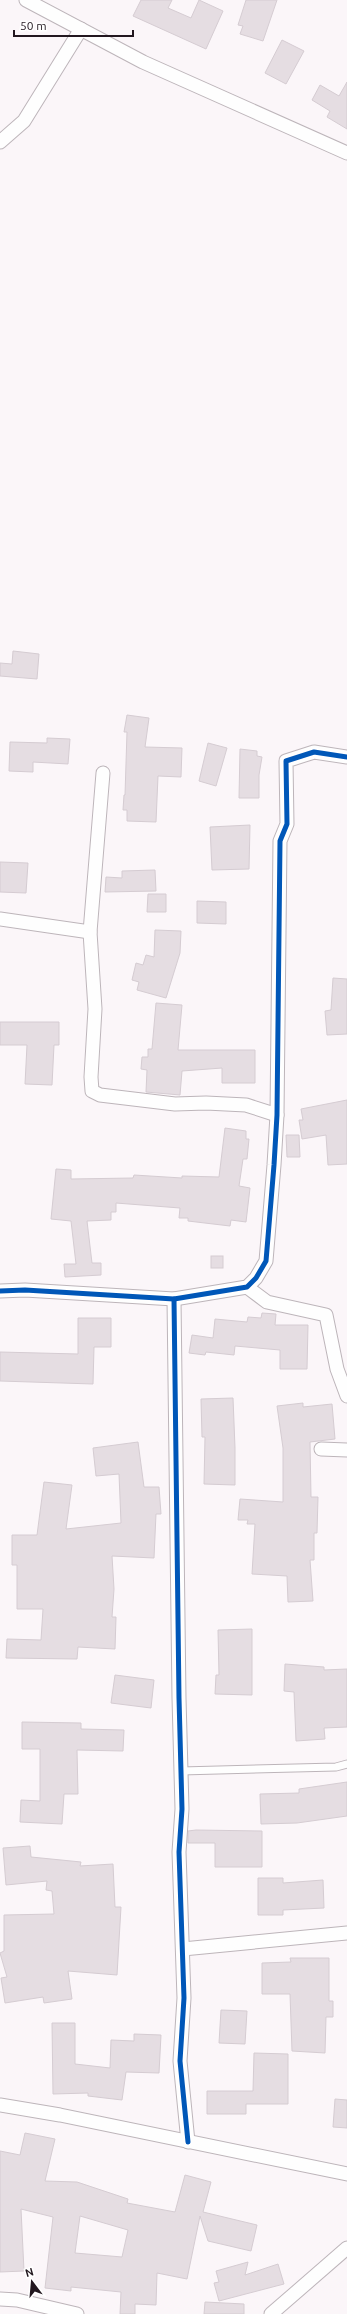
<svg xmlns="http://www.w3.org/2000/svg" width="347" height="2314" viewBox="0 0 347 2314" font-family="Ubuntu,sans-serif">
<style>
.building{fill:#e5dde2;stroke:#d5ccd2;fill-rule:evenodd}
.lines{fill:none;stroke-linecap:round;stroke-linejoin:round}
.lane-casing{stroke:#bdb5ba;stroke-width:9}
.street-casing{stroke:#bdb5ba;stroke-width:15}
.lane{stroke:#fefefe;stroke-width:7}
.street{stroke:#fefefe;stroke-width:13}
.cycleway-casing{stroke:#fff;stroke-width:8}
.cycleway{stroke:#0057b8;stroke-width:5}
</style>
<rect width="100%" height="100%" fill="#fbf6f9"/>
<g class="building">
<path d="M141 0H172L168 8 191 18 199 0 223 11 206 49 133 16Z"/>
<path d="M246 0H277L263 41 240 34 243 26 238 25Z"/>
<path d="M282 40 304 51 286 84 265 73Z"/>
<path d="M347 82V129L327 117 330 111 312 100 320 85 339 96Z"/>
<path d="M13 651 39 654 37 679 0 676V663L12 664Z"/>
<path d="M127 715 149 718 145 747 182 748 181 777 158 776 156 822 127 821V810H123L124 795H125L127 732H124Z"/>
<path d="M47 738 70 739 68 764 33 762V772L9 771 10 742 47 743Z"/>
<path d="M208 743 227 748 216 786 199 781Z"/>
<path d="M240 749 257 751V756L262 757 259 775V798H239Z"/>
<path d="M250 825 249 869 212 870 210 827Z"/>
<path d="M0 862 28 863 26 893 0 892Z"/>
<path d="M155 870 156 891 105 892 106 877 122 878V871Z"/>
<path d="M148 894H166V912H147Z"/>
<path d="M197 901 226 902V924L197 923Z"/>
<path d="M155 930 181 931 180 953 166 998 137 990 139 982 132 980 136 963 143 965 146 955 154 957Z"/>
<path d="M333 978 347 979V1034L327 1035 325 1011 331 1010Z"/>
<path d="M156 1003 182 1005 178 1050H255V1083H222V1068L182 1071 180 1095 146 1092 147 1070 141 1069 142 1057H148V1049H152Z"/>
<path d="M0 1022H59V1045H54L52 1085 25 1084 27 1045H0Z"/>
<path d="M347 1100V1164L328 1165 326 1135 302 1139 299 1120H303L301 1109Z"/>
<path d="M225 1128 246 1131V1139H249L247 1159H243L239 1186 250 1188 246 1222 231 1220 230 1226 188 1221V1218H179L180 1208 116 1203V1212H111V1220L87 1221 92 1263H101V1275L65 1277 64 1264H76L71 1221 51 1219 56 1169 71 1170V1179L133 1178 134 1175 182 1178V1176L219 1177Z"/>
<path d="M286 1135H299L300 1157H287Z"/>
<rect x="211" y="1256" width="12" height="12"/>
<path d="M262 1313 276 1314 275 1325H308L307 1369H280V1350L235 1346 234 1355 206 1352 205 1355 189 1353 192 1335 213 1338 215 1319 247 1322 248 1317 261 1318Z"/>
<path d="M78 1318H111V1347H94L93 1384 0 1381V1352L78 1354Z"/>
<path d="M233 1398 235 1448V1485L204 1484 205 1437H202L201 1399Z"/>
<path d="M303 1403V1407L332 1404 335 1439 310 1442 311 1497H318L317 1533H314V1560H310L313 1601 288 1602 287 1576 252 1574 255 1524H247L248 1520H238L240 1499 283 1502V1448L277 1406Z"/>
<path d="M138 1442 144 1487H159L161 1514H156L154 1558 112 1556 114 1589 112 1617H116L115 1649 78 1647 77 1659 6 1658 7 1639 41 1640 43 1609H17V1565H12V1535H37L44 1482 72 1485 66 1529 121 1523 119 1474 96 1476 93 1448Z"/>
<path d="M252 1629V1695L215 1694 216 1675H219L218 1630Z"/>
<path d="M285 1664 324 1667V1670L347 1669V1727L324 1728 325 1739 296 1741 294 1692 284 1691Z"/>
<path d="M115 1675 154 1680 151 1708 111 1703Z"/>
<path d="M22 1722 81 1723V1729L124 1730 123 1751 77 1750 78 1794H64L62 1824 20 1822 21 1800 40 1801V1749H22Z"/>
<path d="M347 1782V1816L297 1823 261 1824 260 1794 299 1793V1789Z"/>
<path d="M196 1830 262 1831V1867H215V1843H188V1831Z"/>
<path d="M30 1846 31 1857 81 1862 80 1866 113 1864 115 1907H121L117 1975 68 1971 72 1999 44 2003 43 1997 5 2003 1 1978 7 1977 0 1953 4 1951V1915L54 1914 52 1891 46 1890 47 1881 6 1885 3 1848Z"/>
<path d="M258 1878H283V1883L323 1880 324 1908 283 1910V1915H258Z"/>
<path d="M290 1958H329V2001H333V2017H326L325 2053 292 2051 290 1994H262V1963L291 1962Z"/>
<path d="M221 2010 247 2011 245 2044 219 2043Z"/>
<path d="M52 2023H75V2064L110 2068 111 2040 134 2041V2034L161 2035 159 2073 126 2072 122 2100 88 2096V2093L53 2094Z"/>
<path d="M254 2053 288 2054V2104H246V2114H207V2091H253Z"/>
<path d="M335 2099 347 2100V2128L333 2127Z"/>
<path d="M25 2133 55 2139 45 2181 77 2182 128 2199 127 2203 175 2212 185 2175 211 2182 203 2212 257 2225 251 2251 208 2241 200 2216 187 2279 157 2273 156 2305 135 2304V2314H120L121 2292 71 2287V2291L45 2288 53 2217 21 2209 24 2271 0 2272V2151L20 2155ZM80 2216 128 2230 122 2257 75 2253Z"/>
<path d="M248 2262 245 2275 278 2264 284 2284 219 2301 214 2283 219 2282 216 2271Z"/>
<path d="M205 2302 244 2304V2314H204Z"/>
</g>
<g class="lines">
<g class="lane-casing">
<path id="lane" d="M181 1771 336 1767 347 1764"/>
</g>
<g class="street-casing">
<g id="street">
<path d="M26 0 143 62 347 153"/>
<path d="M0 142 24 121 81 29"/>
<path d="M103 773 90 932 95 1009 91 1077 92 1091 100 1095 175 1104 206 1103 246 1105 277 1115"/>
<path d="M0 919 90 932"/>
<path d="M247 1287 267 1302 326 1315 337 1369 347 1396"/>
<path d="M0 1291 25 1290 174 1299 247 1287 256 1278 266 1261 274 1165 277 1115 280 841 287 824 286 761 314 752 347 757"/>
<path d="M174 1299 179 1698 182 1809 179 1852 184 1998 180 2061 188 2142"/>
<path d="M321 1449 347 1450"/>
<path d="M183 1949 347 1933"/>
<path d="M0 2105 60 2115 347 2174"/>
<path d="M0 2299 17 2300 77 2314"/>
<path d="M271 2314 347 2248"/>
</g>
</g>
<use href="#lane" class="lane"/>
<use href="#street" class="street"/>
<g class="cycleway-casing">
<g id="cycleway">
<path d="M0 1291 25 1290 174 1299 247 1287 256 1278 266 1261 274 1165 277 1115 280 841 287 824 286 761 314 752 347 757"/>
<path d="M174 1299 179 1698 182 1809 179 1852 184 1998 180 2061 188 2142"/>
</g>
</g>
<use href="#cycleway" class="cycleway"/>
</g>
<g transform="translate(32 2282) rotate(344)" stroke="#ffffff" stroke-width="3" paint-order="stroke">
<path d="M0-3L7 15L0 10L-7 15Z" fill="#22171f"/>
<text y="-6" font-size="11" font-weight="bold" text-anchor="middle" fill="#22171f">N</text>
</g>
<path d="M14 30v6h119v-6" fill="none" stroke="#22171f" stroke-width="2"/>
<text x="20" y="30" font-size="12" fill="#22171f" stroke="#ffffff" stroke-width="3" paint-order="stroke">50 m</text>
</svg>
